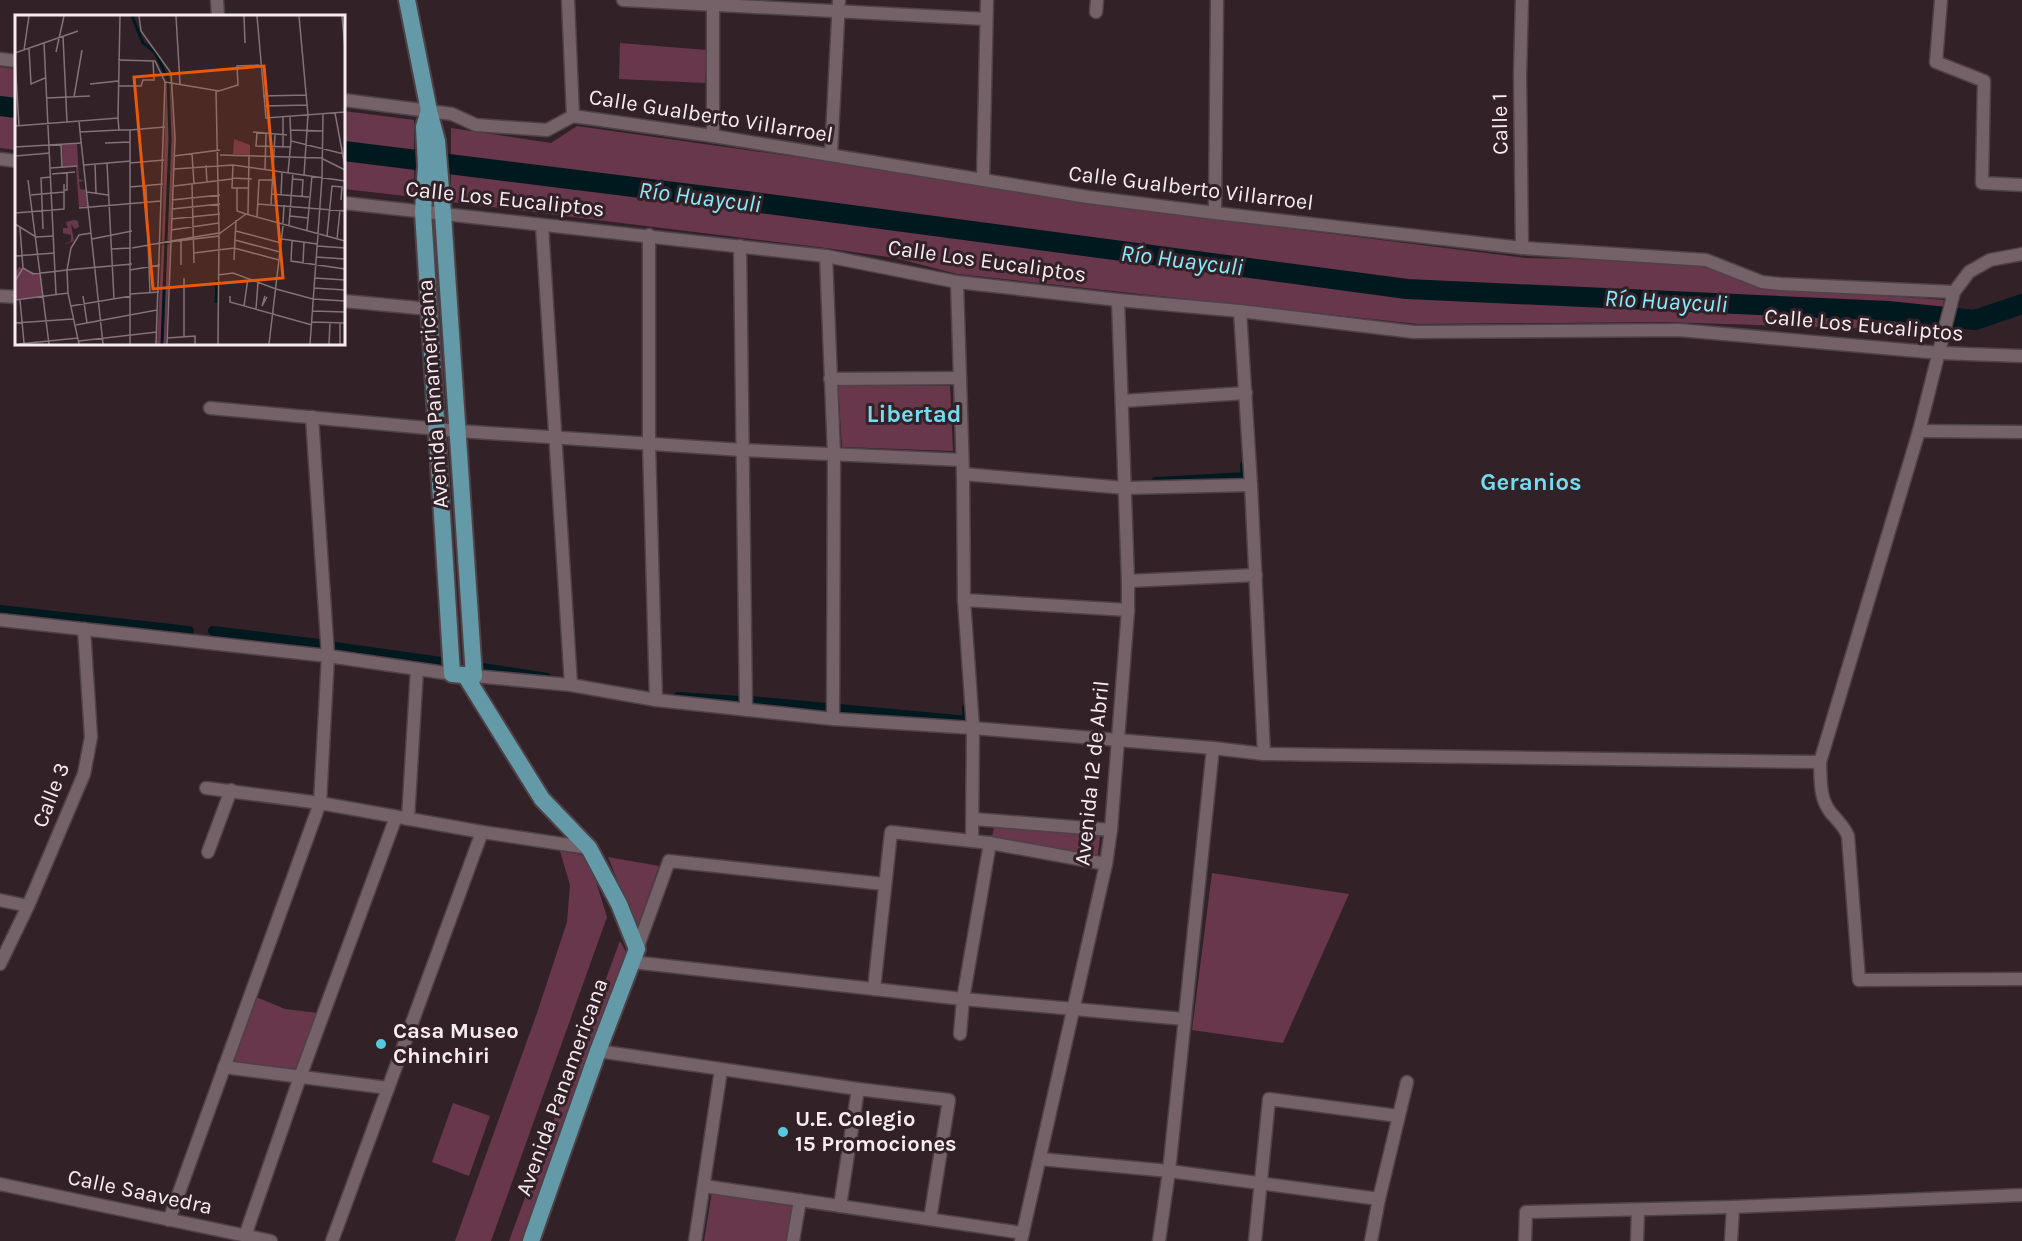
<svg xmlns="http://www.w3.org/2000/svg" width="2022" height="1241" viewBox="0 0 2022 1241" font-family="Karla,sans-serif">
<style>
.green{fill:#68374b}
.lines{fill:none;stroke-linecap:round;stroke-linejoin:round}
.canal{stroke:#00191e;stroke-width:10}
.river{stroke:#00191e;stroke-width:20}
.minor-casing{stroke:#4e4147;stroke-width:15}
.major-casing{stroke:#4e4147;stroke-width:20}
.minor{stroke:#756168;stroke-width:12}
.major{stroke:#649aa8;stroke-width:16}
.poi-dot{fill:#55cadf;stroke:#322228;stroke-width:2}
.labels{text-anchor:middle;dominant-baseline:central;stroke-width:6;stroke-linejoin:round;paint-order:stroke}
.street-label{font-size:22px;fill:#f7ecf0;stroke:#322228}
.poi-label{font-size:22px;font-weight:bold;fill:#f7ecf0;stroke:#322228;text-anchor:start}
.water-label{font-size:24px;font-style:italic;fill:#88ebfe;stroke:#322228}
.neighbourhood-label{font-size:24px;font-weight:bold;fill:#75dcf0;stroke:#322228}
.inset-river{fill:none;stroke:#00191e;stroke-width:3}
.inset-road{fill:none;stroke:#817378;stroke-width:1.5}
.view{fill:#e8590c;fill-opacity:0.15;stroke:#e8590c;stroke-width:3}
.inset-edge{fill:none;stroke:#f7ecf0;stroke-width:3}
</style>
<rect width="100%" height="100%" fill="#322228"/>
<g class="green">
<path d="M620 43 707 50 705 83 619 79Z"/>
<path d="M0 67 16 69V150L0 148Z"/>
<path d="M344 111 414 120V197L344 189Z"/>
<path d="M577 126 832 162 1122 208 1526 258 1713 262 1753 286 1944 300 1937 331 1664 322 1418 324 957 274 895 258 826 248 451 202V128L551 143Z"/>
<path d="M838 385 950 386 953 451 842 447Z"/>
<path d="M996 825 1097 834 1100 836 1098 855 1094 857 993 840 992 837 994 827Z"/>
<path d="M560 851 588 856 607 917 491 1241H455L537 1013 567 922 570 885Z"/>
<path d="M608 857 659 866 638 925 634 921Z"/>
<path d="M1212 873 1349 894 1283 1043 1192 1030Z"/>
<path d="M620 941 626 952 521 1241H509Z"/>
<path d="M256 997 285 1009 318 1013 297 1068 293 1071 237 1062 234 1059Z"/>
<path d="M453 1103 490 1116 469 1176 432 1162Z"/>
<path d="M712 1192 792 1205 786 1241H704Z"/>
</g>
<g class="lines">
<g class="canal">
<path d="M1156 482 1246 477 1245 465"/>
<path d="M0 610 189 631"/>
<path d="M213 631 319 644"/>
<path d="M335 647 441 662"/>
<path d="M483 668 547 678"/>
<path d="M678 697 740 701"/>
<path d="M751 701 827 708"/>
<path d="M839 709 968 721 967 708"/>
</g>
<g class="river">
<path d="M0 106 16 108"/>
<path d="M344 151 746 201 1407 289 1888 311 1975 320 2022 304"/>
</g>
<g class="minor-casing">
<g id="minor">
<path d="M217 0 218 16"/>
<path d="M568 0 573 116"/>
<path d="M623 0 986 19"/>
<path d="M1522 0 1520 75 1522 248"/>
<path d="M1941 0 1936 62 1984 81 1982 183 2022 185"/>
<path d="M713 5V136"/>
<path d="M1096 12 1097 0"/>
<path d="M0 59 16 61"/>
<path d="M344 100 452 114 476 125 547 130 573 116 713 136 1088 197 1215 213 1522 248 1706 260 1762 282 1780 284 1954 292"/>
<path d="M831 155 839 0"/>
<path d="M0 159 16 161"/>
<path d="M983 180 987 0"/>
<path d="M344 203 826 256 957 282 1118 300 1240 311 1414 332 1679 330 1940 353 2022 356"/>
<path d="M1215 213 1217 0"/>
<path d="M542 226 571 685"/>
<path d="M649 235V443L656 700"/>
<path d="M740 246 746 710"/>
<path d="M2022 254 1990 260 1969 272 1954 292 1919 431 1820 762C1821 781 1819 798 1831 813 1838 821 1844 826 1848 836L1859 980 2022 979"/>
<path d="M826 256 834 455 833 719"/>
<path d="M957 282 963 474 964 600 973 728 972 841"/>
<path d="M0 296 16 297"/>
<path d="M344 301 429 309"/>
<path d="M1240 311 1251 485 1264 754"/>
<path d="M830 379 960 378"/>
<path d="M1122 401 1246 393"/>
<path d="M210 408 459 431 742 450 962 460"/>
<path d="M1919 431 2022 432"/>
<path d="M963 474 1125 488 1251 485"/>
<path d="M1128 581 1256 575"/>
<path d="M964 600 1128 610"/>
<path d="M0 620 328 656 452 674"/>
<path d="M474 676 571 685 656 700 833 719 973 728 1213 748 1264 754 1820 762"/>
<path d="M206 788 320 803 482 832 589 848"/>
<path d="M408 819 417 669"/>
<path d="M974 819 1111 830"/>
<path d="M208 852 231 790"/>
<path d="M0 900 28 906"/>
<path d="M637 949 669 861 884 884"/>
<path d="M632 962 963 999 1184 1019"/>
<path d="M0 964 28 906 84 774 91 737 84 629"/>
<path d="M874 989 891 832 990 843 1106 864"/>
<path d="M960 1034 963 999 990 843"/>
<path d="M598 1051 858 1089 949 1100 930 1219"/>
<path d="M224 1067 388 1088"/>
<path d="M1040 1159 1169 1171 1379 1199"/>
<path d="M0 1184 271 1241"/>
<path d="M704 1186 1023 1233"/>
<path d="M840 1206 858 1089"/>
<path d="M169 1220 320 803 328 656 312 417"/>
<path d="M245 1236 300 1077 396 817"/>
<path d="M332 1241 482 832"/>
<path d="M695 1241 721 1070"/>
<path d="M793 1241 800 1200"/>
<path d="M1021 1241 1106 864 1111 830 1128 610V581L1118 300"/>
<path d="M1159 1241 1169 1171 1213 748"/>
<path d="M1255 1241 1269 1099 1398 1116"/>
<path d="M1371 1241 1379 1199 1407 1082"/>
<path d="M1525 1241 1526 1212 1733 1207 2022 1195"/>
<path d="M1637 1241 1638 1210"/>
<path d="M1731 1241 1733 1207"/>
</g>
</g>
<g class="major-casing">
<g id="major">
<path d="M407 0 429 111"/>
<path d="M429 111 437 141 443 214 474 676 452 674 423 212 426 166 424 127Z"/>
<path d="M465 675 542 799 589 848 619 904 637 949 598 1051 531 1241"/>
</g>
</g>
<use href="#minor" class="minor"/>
<use href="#major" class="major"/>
</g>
<g class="poi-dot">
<circle cx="381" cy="1044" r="6"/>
<circle cx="783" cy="1132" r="6"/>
</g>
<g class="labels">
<g class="street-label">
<text transform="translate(711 116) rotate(9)">Calle Gualberto Villarroel</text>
<text transform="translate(1500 124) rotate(-91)">Calle 1</text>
<text transform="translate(1191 188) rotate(7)">Calle Gualberto Villarroel</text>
<text transform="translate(505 199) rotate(6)">Calle Los Eucaliptos</text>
<text transform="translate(987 261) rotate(8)">Calle Los Eucaliptos</text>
<text transform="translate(1864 325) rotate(5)">Calle Los Eucaliptos</text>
<text transform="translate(433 394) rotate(-94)">Avenida Panamericana</text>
<text transform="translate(1092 773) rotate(-84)">Avenida 12 de Abril</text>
<text transform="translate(51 795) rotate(-69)">Calle 3</text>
<text transform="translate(562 1087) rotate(-70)">Avenida Panamericana</text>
<text transform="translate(140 1192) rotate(12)">Calle Saavedra</text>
</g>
<g class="poi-label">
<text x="393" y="1031">Casa Museo<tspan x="393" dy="25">Chinchiri</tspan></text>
<text x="795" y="1119">U.E. Colegio<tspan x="795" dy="25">15 Promociones</tspan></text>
</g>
<g class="water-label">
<text transform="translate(700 197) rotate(7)">Río Huayculi</text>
<text transform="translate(1182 260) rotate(7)">Río Huayculi</text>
<text transform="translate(1666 301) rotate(3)">Río Huayculi</text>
</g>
<g class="neighbourhood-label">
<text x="914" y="414">Libertad</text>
<text x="1531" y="482">Geranios</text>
</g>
</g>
<g transform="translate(15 15)">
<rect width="330" height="330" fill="#322228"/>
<path d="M151 68H155L159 123 155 225 147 226ZM219 124 235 130V140L218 139ZM62 129 64 164 69 166 64 167 65 174 71 175 72 191 64 192 61 152 48 151 47 130ZM59 205 63 206 64 212 60 214 56 209 59 226 48 230 56 226V220L48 218V213H53L51 207ZM155 229 151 329H142L147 230ZM4 252 26 260 28 281 1 284 0 258Z" fill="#68374b"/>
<path class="inset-river" d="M117 1 128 28 140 37 153 64 155 124 147 329M201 288 202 265"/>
<path class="inset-road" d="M124 1 126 16 156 58 160 123 152 329M161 1 165 69M229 1 230 28M242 1 251 103 330 97M284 1 293 100 289 160M327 1 330 34M48 21 52 107M29 28 41 279M14 34 16 69 30 63M9 35 14 1M41 37 49 1M0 38 63 16M0 43 4 111M103 45 140 46 150 67 141 329M150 67 204 76 223 70 222 51 244 50M75 69 103 66M104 71H126L128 65H139L138 46M201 76 204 218M248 81 291 80M59 82 67 35M32 83 75 81M250 91 292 90M320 98 330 152M275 102 276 126 329 139M103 103 105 1M64 106 65 117 104 115M0 111 103 103 104 115H115V329M115 115 150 112M276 115 308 116M65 117 88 329M238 117 272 120M242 117 241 131 275 132M90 128 115 127M46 129 47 152M0 132 67 128M268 132V102M177 139 179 169M205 140 308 143M0 141 35 138M159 141 205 135M308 144 330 155M92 148 99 284M115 148 149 145M80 149 81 178M69 150 116 146M191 150 192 168M218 150 217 173H233M36 153 62 151M159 154 218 150 330 166M250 154 251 119M258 156 260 119M273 158 276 126M37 159 60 157M217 163 237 164M278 164 288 165 287 181M13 165 34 329M177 169 179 248M131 171 135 277M159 171 217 164M115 172 148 169M222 173V196L231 199M49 175H52V158M72 177 93 180M256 179 294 182M16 180 49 177M266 180 267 157M157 185 205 180M243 189 330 196M256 189 258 156M64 193 146 186M157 194 205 189M0 198 49 194V169M233 199 234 141M275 201 293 203M242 202 244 165H257M156 204 205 199M268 208 269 190M0 209 21 222 39 221M274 210 278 158M5 213 8 253M28 214 26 163 36 162M156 215 204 208M292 215 297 161M221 216 266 228M204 218V221L145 228 156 226ZM204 219 231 199 330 226M312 221 317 171 327 172 326 185M77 224 117 216M267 224 302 229M322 224 325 195M220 225 265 237M277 225 276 246 330 254M302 231 330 233M117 233 145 228M97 234 115 233M179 238 219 233 264 245M0 241 40 238M301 242 330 244M219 245 221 205M288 249 289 227M166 250V226M8 253 18 259 52 255 56 233 64 220 76 218M115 255 145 250M203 260 218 258 261 274M300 263 330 265M299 273 330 275M261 274 298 284 330 286M53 278 52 255 117 249M115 279 144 277M68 281 72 308M215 281V287L297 310M250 281 247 291 252 282M0 285V266L8 253M0 285 53 278 64 329M5 285 9 328M56 291 116 281M229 291 233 263M241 294 243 267M298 296 330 297M297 307 330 308M0 308 58 304M61 310 142 295M169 322V263M152 323 180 321V329M64 326 142 317M4 329 63 323M203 329 204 221M254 329 268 211M295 329 307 163 308 99M314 329 315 308M325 329V308"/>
<path class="view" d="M249 51 268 263 138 274 119 62Z"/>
<rect width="330" height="330" class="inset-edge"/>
</g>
</svg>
